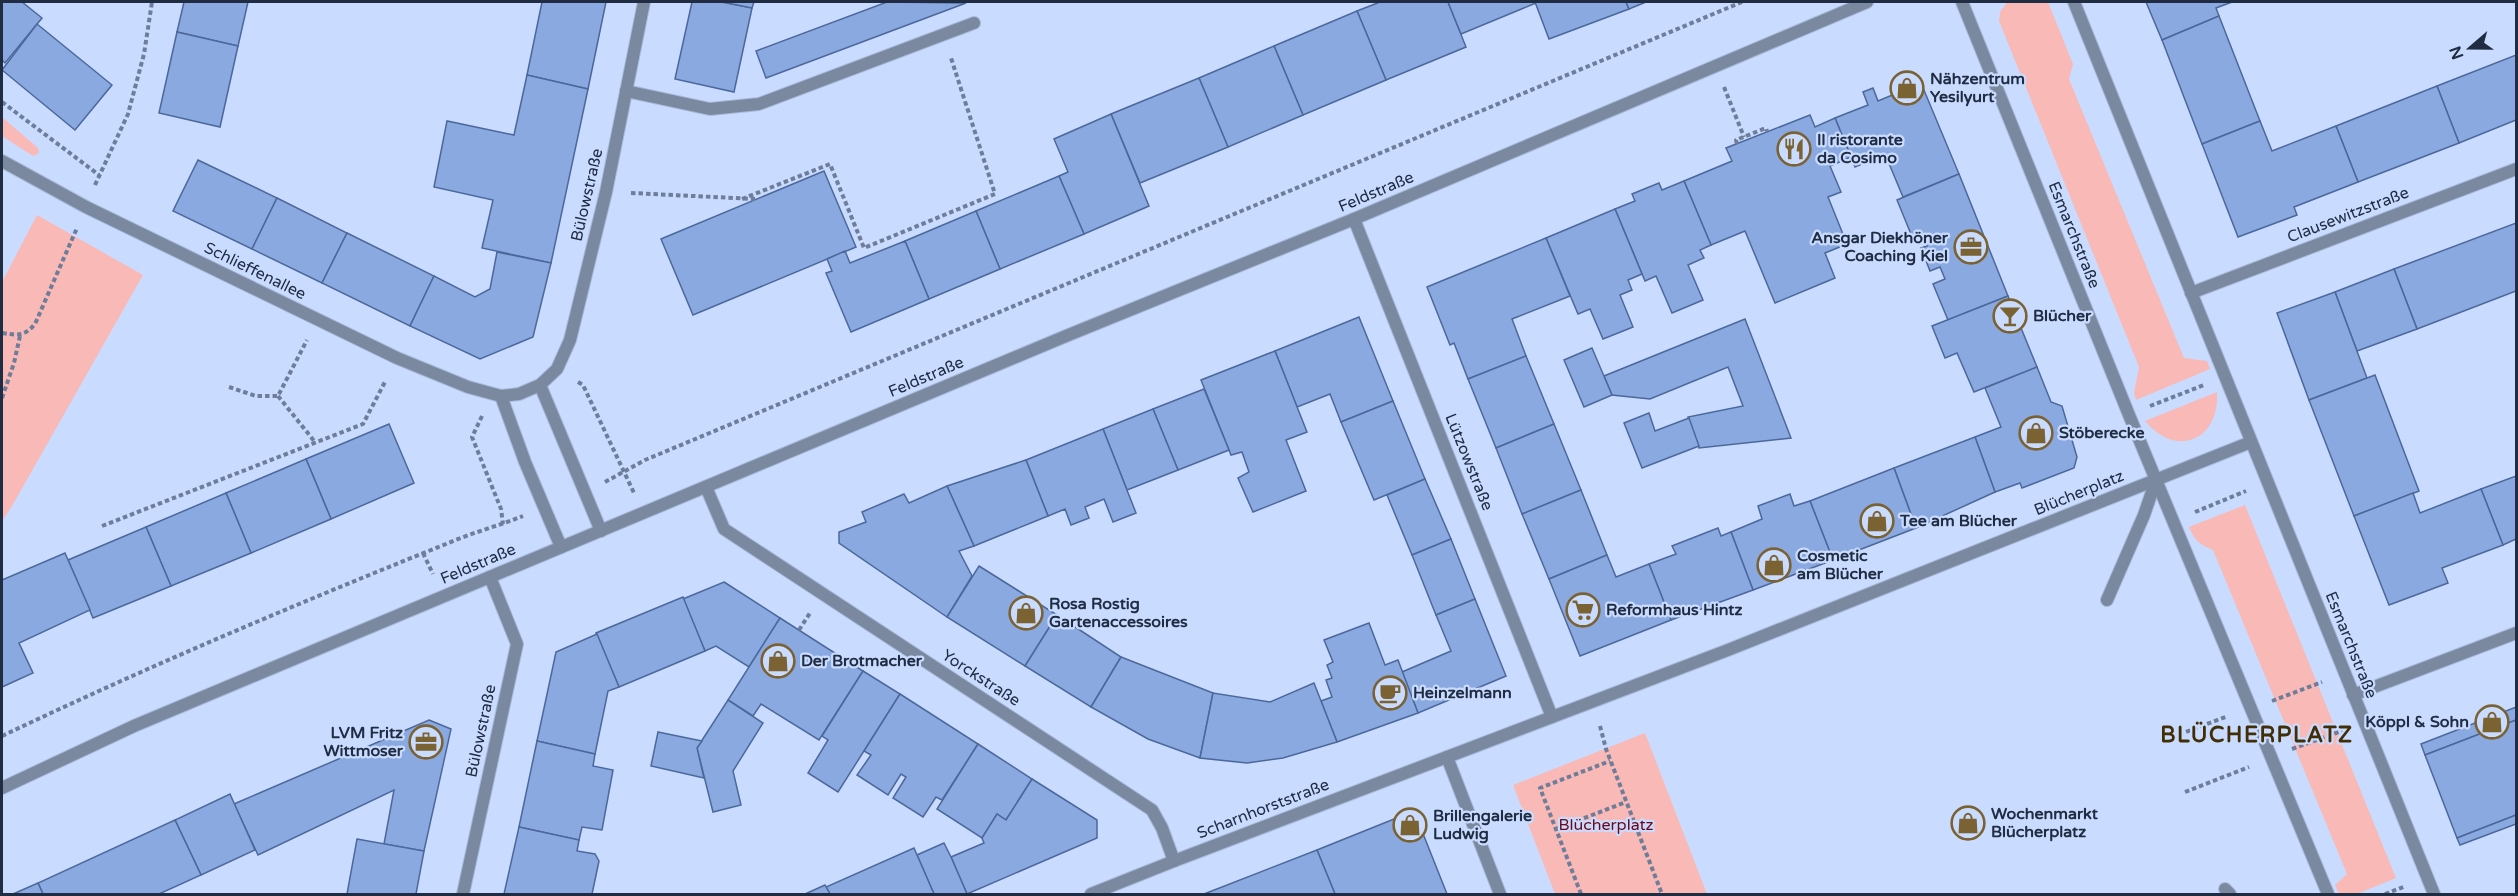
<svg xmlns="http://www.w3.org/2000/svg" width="2518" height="896" viewBox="0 0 2518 896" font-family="'Varela Round',sans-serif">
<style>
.green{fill:#f9b9b6}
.building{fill:#8aa9e0;stroke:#4c689b;stroke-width:1.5}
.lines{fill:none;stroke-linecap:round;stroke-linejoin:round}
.service-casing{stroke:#a7b9d9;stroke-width:14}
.minor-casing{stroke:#a7b9d9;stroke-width:14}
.tertiary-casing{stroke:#a7b9d9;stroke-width:14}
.path{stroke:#6e7d99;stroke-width:4;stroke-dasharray:4.5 3;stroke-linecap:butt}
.service{stroke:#7b89a0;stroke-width:12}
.minor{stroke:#7b89a0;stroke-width:12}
.tertiary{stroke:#7b89a0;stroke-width:12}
.labels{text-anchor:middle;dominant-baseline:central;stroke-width:4.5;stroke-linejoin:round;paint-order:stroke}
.poi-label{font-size:16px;font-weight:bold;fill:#202c42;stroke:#c9dcff;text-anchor:start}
.street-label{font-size:16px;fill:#202c42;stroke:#c9dcff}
.park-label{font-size:16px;fill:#6d0615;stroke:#c9dcff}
.district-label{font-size:22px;font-weight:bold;letter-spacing:1.5px;fill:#412e06;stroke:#c9dcff}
</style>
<rect width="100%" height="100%" fill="#c9dcff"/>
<g class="green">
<path d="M2007 2H2048L2073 64 2069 79 2184 358 2207 361 2210 369 2136 400 2134 393 2139 367 1999 21 2000 12Z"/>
<path d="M2 117 38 148 39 153 33 156 2 136Z"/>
<path d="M37 215 143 275 12 506 2 521V282Z"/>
<path d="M2217 392C2220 440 2176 459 2145 421Z"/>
<path d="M2245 505 2396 878 2357 894H2339L2335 885 2347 874 2213 550C2200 544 2195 542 2189 527Z"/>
<path d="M1645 733 1707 894H1555L1513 785Z"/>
</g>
<g class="building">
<path d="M2 2H22L42 18 5 63 2 60Z"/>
<path d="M184 2H248L238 46 177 32Z"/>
<path d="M542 2H606L588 89 527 75Z"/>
<path d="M692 2H722L752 8 734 92 675 79Z"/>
<path d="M722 2H754L752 8Z"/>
<path d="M887 2 966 3 766 78 756 51Z"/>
<path d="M1380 2H1448L1466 47 1386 80 1357 11Z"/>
<path d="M1448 2H1535L1536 3 1461 34Z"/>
<path d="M1535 2H1626L1629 9 1549 39Z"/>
<path d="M1626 2H1646L1629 9Z"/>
<path d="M2146 2H2232L2216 8 2219 16 2162 40Z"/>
<path d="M1357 11 1386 80 1303 115 1274 46Z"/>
<path d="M2219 16 2260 121 2202 144 2162 40Z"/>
<path d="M37 24 112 85 75 130 2 70Z"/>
<path d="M177 32 238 46 220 127 159 113Z"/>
<path d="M1274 46 1303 115 1228 147 1199 78Z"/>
<path d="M2516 55V120L2459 143 2437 86Z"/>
<path d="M527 75 588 89 551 263 482 248 493 200 434 187 447 121 514 135Z"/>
<path d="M1199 78 1228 147 1140 183 1111 114Z"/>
<path d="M1921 83 1959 174 1903 197 1885 154 1855 167 1835 118 1868 105 1863 92 1873 88 1878 101Z"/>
<path d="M2437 86 2459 143 2358 182 2336 126Z"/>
<path d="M1111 114 1149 206 1084 234 1059 176 1068 172 1054 139Z"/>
<path d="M1810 115 1815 127 1835 118 1851 157 1830 166 1841 192 1828 197 1847 244 1825 253 1835 278 1775 303 1745 231 1711 245 1684 181 1732 161 1726 148Z"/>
<path d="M2260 121 2272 151 2336 126 2358 182 2294 207 2297 215 2238 237 2202 144Z"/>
<path d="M198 160 277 198 252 249 173 211Z"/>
<path d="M824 171 856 247 693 315 661 239Z"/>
<path d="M1959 174 2008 296 1948 320 1933 284 1945 279 1940 267 1930 271 1921 248 1927 246 1922 235 1913 239 1897 200Z"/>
<path d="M1059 176 1084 234 1000 269 976 211Z"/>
<path d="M1684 181 1711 245 1700 250 1704 258 1688 265 1703 300 1672 313 1656 276 1645 281 1615 209 1635 201 1632 194 1659 183 1662 190Z"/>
<path d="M277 198 347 233 322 283 252 249Z"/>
<path d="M1615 209 1642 274 1628 280 1632 290 1620 295 1633 327 1603 339 1590 309 1578 314 1546 238Z"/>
<path d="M976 211 1000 269 929 299 905 241Z"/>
<path d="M2516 223V291L2417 329 2394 269Z"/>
<path d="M347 233 434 276 410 326 322 283Z"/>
<path d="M1546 238 1570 296 1512 319 1526 356 1468 379 1454 343 1450 345 1427 287Z"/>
<path d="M905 241 929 299 851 332 826 273 832 271 827 259 845 251 850 263Z"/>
<path d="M497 252 551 263 533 337 480 359 410 326 434 276 475 297 490 289Z"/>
<path d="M2394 269 2417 329 2357 351 2335 292Z"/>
<path d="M2335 292 2367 378 2309 400 2277 313Z"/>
<path d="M2008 296 2037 367 1974 392 1957 353 1945 358 1932 326Z"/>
<path d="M1359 317 1393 401 1341 422 1330 394 1297 407 1275 351Z"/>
<path d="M1745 319 1791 438 1699 448 1688 417 1743 406 1728 367 1650 399 1612 395 1604 376Z"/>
<path d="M1592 348 1612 395 1584 407 1564 360Z"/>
<path d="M1275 351 1307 432 1286 440 1306 491 1253 512 1238 478 1249 472 1242 452 1231 455 1201 380Z"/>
<path d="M1526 356 1554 424 1496 448 1468 379Z"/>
<path d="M2037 367 2051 402 2062 406 2077 457 2074 468 2022 488 2020 483 1995 492 1975 437 2001 427 1985 388Z"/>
<path d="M2375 375 2419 491 2354 516 2309 400Z"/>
<path d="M1204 389 1229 450 1178 470 1153 409Z"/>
<path d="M1393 401 1425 479 1374 500 1341 422Z"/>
<path d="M1153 409 1178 470 1127 490 1103 429Z"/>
<path d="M1649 413 1655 431 1689 418 1699 446 1642 468 1624 423Z"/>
<path d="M389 424 414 483 331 519 306 459Z"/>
<path d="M1554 424 1581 490 1522 514 1496 448Z"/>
<path d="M1103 429 1136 513 1113 522 1104 499 1085 507 1089 518 1071 525 1065 509 1048 516 1026 460Z"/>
<path d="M1975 437 1995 492 1916 528 1894 468Z"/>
<path d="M306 459 331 519 251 553 226 493Z"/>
<path d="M1026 460 1048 516 974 546 947 486Z"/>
<path d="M1894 468 1916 528 1833 560 1810 501Z"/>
<path d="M2516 476V539L2503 545 2481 489Z"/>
<path d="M1425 479 1451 539 1412 555 1387 495Z"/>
<path d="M947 486 974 546 959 551 972 576 947 617 839 543V532L866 522 862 512 904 494 909 503Z"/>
<path d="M2481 489 2503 545 2442 568 2448 583 2389 605 2354 516 2413 493 2420 513Z"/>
<path d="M1581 490 1607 555 1549 579 1522 514Z"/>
<path d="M226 493 251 553 171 586 146 527Z"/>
<path d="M1790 494 1794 506 1810 501 1833 560 1753 590 1731 532 1762 519 1758 506Z"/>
<path d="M146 527 171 586 93 618 68 560Z"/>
<path d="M1718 528 1721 536 1731 532 1753 590 1671 620 1649 564 1676 554 1672 546Z"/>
<path d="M1451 539 1475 599 1436 615 1412 555Z"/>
<path d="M65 553 90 610 19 643 33 673 2 687V580Z"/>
<path d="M1607 555 1616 577 1649 564 1671 620 1580 656 1549 579Z"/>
<path d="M979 566 1057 615 1025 666 947 617Z"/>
<path d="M724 582 780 618 749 667 716 646 705 651 683 599Z"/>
<path d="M683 597 705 651 619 687 596 633Z"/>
<path d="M1475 599 1506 676 1418 713 1402 672 1451 651 1436 615Z"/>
<path d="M1057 615 1121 657 1091 707 1025 666Z"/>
<path d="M780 618 863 671 819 740 761 704 753 716 728 700Z"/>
<path d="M1369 623 1385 665 1398 660 1418 713 1337 742 1321 701 1332 697 1326 680 1332 678 1327 665 1333 662 1324 640Z"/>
<path d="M597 634 619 687 608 691 595 754 537 741 556 652Z"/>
<path d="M1121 657 1213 693 1200 758 1148 739 1091 707Z"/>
<path d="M863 671 900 694 838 792 808 773 828 740 822 736Z"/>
<path d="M1314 683 1337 742 1283 758 1247 763 1200 758 1213 693 1270 702Z"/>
<path d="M900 694 978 744 942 800 936 797 923 817 893 798 906 777 901 774 888 795 857 775 871 755 864 751Z"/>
<path d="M728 700 763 723 733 771 741 805 713 812 697 748Z"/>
<path d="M2516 707V720L2425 755 2421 744Z"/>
<path d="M429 720 451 729 424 851 384 844 394 790 258 855 234 804Z"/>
<path d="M2516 720V815L2457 838 2425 755Z"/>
<path d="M658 732 702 741 697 748 704 778 651 766Z"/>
<path d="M537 741 595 754 593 766 613 770 602 830 582 827 579 840 519 827Z"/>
<path d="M978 744 1032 779 1006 820 997 814 982 838 937 809Z"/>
<path d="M1032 779 1097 820V838L967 894 951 857 984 843 982 838 997 814 1006 820Z"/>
<path d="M230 794 255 850 201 875 175 820Z"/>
<path d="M1414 811 1447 894H1335L1317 850Z"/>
<path d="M2516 815V824L2460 845 2457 838Z"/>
<path d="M175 820 201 875 159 894H43L38 883Z"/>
<path d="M519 827 579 840 577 851 595 854 599 861 592 894H504Z"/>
<path d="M357 839 424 851 416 894H347Z"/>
<path d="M944 843 951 857 967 894H934L917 855Z"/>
<path d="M914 848 934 894H830L826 887Z"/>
<path d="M1317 850 1335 894H1204Z"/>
<path d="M38 883 43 894H13Z"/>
<path d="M825 885 830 894H805Z"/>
</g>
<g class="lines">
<g class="service-casing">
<g id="service">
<path d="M626 91 710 109 759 104 974 23"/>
<path d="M2107 600 2144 515 2156 480"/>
<path d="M2225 889 2230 894"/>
</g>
</g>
<g class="minor-casing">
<g id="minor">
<path d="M1962 2 2129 415 2328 894"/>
<path d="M2074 2 2434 894"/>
<path d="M2 161 86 207 397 358 468 387 501 396 519 394 540 385 557 369 570 340 606 192 644 2"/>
<path d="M1354 219 1552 717"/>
<path d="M2191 293 2516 169"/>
<path d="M540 385 601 531"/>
<path d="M501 396 525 462 561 547"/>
<path d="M706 487 724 529 1152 810 1162 828 1174 861"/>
<path d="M2353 695 2516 633"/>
<path d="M1447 757 1500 894"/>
<path d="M463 894 517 644 490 577"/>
<path d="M1091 894 1174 861 1728 650 2251 442"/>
</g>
</g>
<g class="tertiary-casing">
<path id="tertiary" d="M2 788 134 726 270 669 1066 336 1354 219 1867 2"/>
</g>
<g class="path">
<path d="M1724 87 1744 137"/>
<path d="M2 102 99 175"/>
<path d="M1737 144 1736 140 1766 128 1767 131"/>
<path d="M95 185 128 114 144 54 152 2"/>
<path d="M631 193 755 199"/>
<path d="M742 199 830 164 864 248 995 194 951 58"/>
<path d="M2 333C17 335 24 337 35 324L77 228"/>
<path d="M578 382 583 385 634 493"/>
<path d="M229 387 256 396H278L307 340"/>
<path d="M278 396 315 442"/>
<path d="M2 398 14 363 20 336"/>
<path d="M2150 406 2204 385"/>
<path d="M482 416 472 437 501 509 503 524"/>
<path d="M605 482 645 460 1742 2"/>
<path d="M2195 512 2246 491"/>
<path d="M102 526 363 424 386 380"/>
<path d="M423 553 433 574"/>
<path d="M799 630 810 613"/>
<path d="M2272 701 2322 682"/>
<path d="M1600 726 1606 749 1662 894"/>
<path d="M2 736C147 667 296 604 446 544 471 533 498 526 523 516"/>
<path d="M2165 740 2228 716"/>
<path d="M2292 749 2344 730"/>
<path d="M2185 792 2249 767"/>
<path d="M1556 829 1626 802"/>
<path d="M1581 894 1540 788 1610 761"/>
<path d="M2385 894 2406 886"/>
</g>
<use href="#service" class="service"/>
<use href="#minor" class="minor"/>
<use href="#tertiary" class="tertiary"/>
</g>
<defs>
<g id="shop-ring" transform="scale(1.725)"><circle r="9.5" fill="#c9dcff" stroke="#7b6233" stroke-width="1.5"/><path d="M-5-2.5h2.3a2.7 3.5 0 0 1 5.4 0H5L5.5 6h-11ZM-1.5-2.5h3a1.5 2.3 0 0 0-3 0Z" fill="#7b6233"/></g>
<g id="restaurant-ring" transform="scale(1.725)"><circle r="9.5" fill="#c9dcff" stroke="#7b6233" stroke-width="1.5"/><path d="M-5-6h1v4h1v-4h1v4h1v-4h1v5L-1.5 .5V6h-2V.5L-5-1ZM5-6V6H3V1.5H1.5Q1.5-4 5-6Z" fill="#7b6233"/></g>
<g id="office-ring" transform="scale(1.725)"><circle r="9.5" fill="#c9dcff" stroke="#7b6233" stroke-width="1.5"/><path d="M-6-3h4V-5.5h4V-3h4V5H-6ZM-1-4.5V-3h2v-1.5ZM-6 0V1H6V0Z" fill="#7b6233"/></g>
<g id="bar-ring" transform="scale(1.725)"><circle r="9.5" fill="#c9dcff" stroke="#7b6233" stroke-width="1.5"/><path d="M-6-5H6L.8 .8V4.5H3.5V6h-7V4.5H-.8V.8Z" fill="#7b6233"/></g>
<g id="supermarket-ring" transform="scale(1.725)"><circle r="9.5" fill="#c9dcff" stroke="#7b6233" stroke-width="1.5"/><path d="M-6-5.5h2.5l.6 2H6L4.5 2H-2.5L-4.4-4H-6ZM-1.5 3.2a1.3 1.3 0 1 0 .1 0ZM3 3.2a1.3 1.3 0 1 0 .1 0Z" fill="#7b6233"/></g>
<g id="cafe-ring" transform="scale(1.725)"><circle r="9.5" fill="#c9dcff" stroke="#7b6233" stroke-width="1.5"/><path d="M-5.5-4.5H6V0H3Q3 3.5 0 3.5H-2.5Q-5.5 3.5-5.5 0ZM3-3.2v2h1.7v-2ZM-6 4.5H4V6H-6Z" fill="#7b6233"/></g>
</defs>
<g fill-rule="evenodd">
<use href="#shop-ring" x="1907" y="88"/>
<use href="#restaurant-ring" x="1794" y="149"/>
<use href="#office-ring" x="1971" y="247"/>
<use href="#bar-ring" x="2010" y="316"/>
<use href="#shop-ring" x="2036" y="433"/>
<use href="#shop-ring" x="1877" y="521"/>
<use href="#shop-ring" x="1774" y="565"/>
<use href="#supermarket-ring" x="1583" y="610"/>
<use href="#shop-ring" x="1026" y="613"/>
<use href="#shop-ring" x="778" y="661"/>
<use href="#cafe-ring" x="1390" y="693"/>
<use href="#shop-ring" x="2492" y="722"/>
<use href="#office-ring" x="426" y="742"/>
<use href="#shop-ring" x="1968" y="823"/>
<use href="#shop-ring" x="1410" y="825"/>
</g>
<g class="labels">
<g class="poi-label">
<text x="1930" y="79">Nähzentrum<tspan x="1930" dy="18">Yesilyurt</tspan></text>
<text x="1817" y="140">Il ristorante<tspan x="1817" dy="18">da Cosimo</tspan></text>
<text x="1948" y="238" text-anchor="end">Ansgar Diekhöner<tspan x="1948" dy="18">Coaching Kiel</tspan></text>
<text x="2033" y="316">Blücher</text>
<text x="2059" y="433">Stöberecke</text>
<text x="1900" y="521">Tee am Blücher</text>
<text x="1797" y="556">Cosmetic<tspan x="1797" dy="18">am Blücher</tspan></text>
<text x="1049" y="604">Rosa Rostig<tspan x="1049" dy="18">Gartenaccessoires</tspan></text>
<text x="1606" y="610">Reformhaus Hintz</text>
<text x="801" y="661">Der Brotmacher</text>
<text x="1413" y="693">Heinzelmann</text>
<text x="2469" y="722" text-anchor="end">Köppl &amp; Sohn</text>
<text x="403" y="733" text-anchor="end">LVM Fritz<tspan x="403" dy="18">Wittmoser</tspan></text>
<text x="1991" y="814">Wochenmarkt<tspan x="1991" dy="18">Blücherplatz</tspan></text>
<text x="1433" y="816">Brillengalerie<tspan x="1433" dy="18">Ludwig</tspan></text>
</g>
<g class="street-label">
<text transform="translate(1376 192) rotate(-23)">Feldstraße</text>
<text transform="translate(587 195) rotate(-77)">Bülowstraße</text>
<text transform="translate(2348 215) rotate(-21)">Clausewitzstraße</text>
<text transform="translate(2074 235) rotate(68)">Esmarchstraße</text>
<text transform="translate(255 271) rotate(26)">Schlieffenallee</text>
<text transform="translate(926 377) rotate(-23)">Feldstraße</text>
<text transform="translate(1469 462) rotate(68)">Lützowstraße</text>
<text transform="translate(2079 493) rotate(-22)">Blücherplatz</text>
<text transform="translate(478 564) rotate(-23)">Feldstraße</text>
<text transform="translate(2351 645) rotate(68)">Esmarchstraße</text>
<text transform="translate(981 678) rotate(33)">Yorckstraße</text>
<text transform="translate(481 731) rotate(-78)">Bülowstraße</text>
<text transform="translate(1263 809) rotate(-21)">Scharnhorststraße</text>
</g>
<g class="park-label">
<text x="1606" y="825">Blücherplatz</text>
</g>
<g class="district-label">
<text x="2257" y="735">BLÜCHERPLATZ</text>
</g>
</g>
<rect width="2518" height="896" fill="none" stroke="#202c42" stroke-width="6"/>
<g transform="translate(2470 48) rotate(250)" stroke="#c9dcff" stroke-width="4.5" paint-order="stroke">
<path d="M0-4.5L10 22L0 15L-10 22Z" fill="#202c42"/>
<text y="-9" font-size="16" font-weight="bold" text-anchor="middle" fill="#202c42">N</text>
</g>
</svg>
